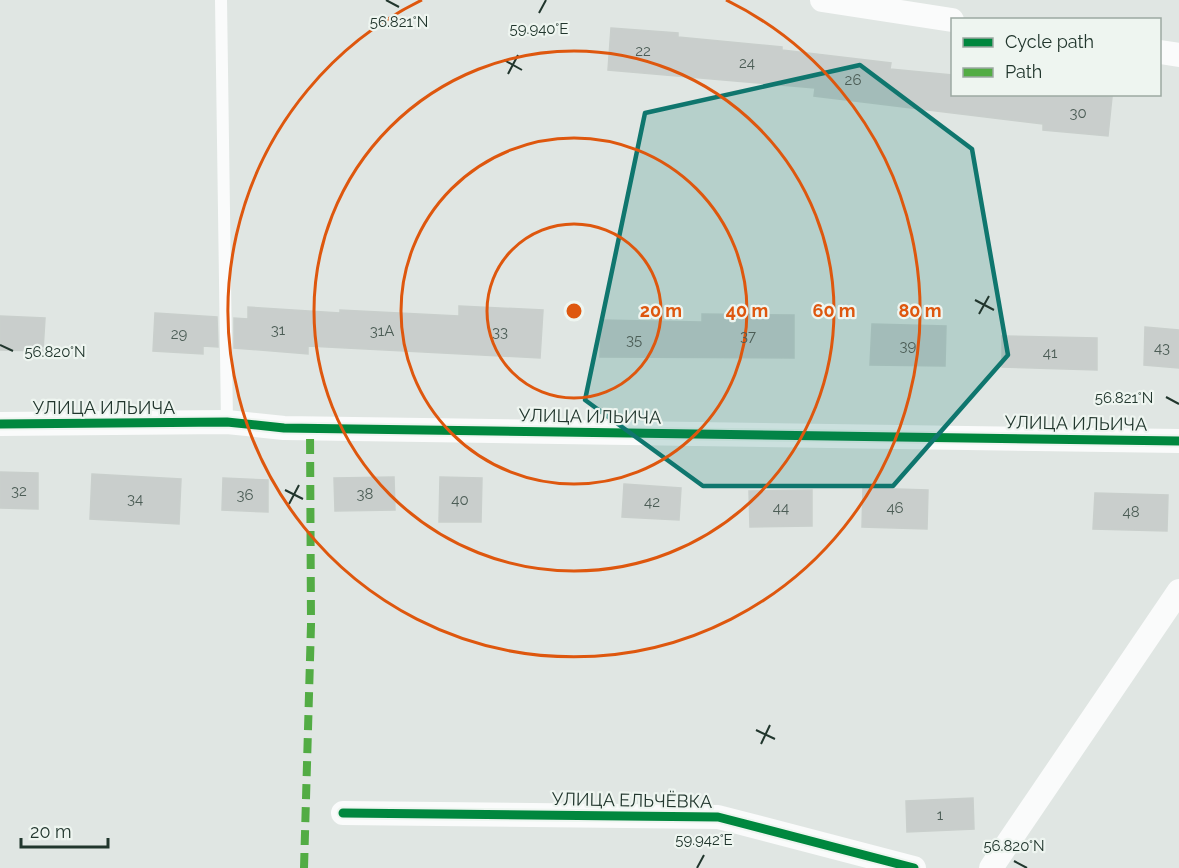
<svg xmlns="http://www.w3.org/2000/svg" width="1179" height="868" viewBox="0 0 1179 868" font-family="Raleway,sans-serif">
<style>
.building{fill:#c9cecc;stroke:#c9cfcc;stroke-width:1.5}
.lines{fill:none;stroke-linecap:round;stroke-linejoin:round}
.lane{stroke:#fafbfb;stroke-width:12}
.street{stroke:#fafbfb;stroke-width:24}
.quiet{stroke:#52ac44;stroke-width:8;stroke-dasharray:15 8;stroke-linecap:butt}
.cycleway-casing{stroke:#eef5f0;stroke-width:13}
.cycleway{stroke:#00873e;stroke-width:9}
.marked{fill:#0f766e;fill-opacity:0.2;stroke:#0f766e;stroke-width:4.5;stroke-linejoin:round}
.ticks{fill:none;stroke:#21362d;stroke-width:2}
.ring{fill:none;stroke:#de570e;stroke-width:3}
.labels{text-anchor:middle;dominant-baseline:central;stroke-width:4.5;stroke-linejoin:round;paint-order:stroke}
.number-label{font-size:15px;fill:#4c5d56}
.street-label{font-size:18px;fill:#21362d;stroke:#eef5f0}
.ticks-label{font-size:15px;text-anchor:middle;fill:#21362d;stroke:#eef5f0;stroke-width:4.5;stroke-linejoin:round;paint-order:stroke}
.centre{fill:#de570e;stroke:#eef5f0;stroke-width:3}
.ring-label{font-size:18px;text-anchor:middle;font-weight:bold;fill:#de570e;stroke:#eef5f0;stroke-width:4.5;stroke-linejoin:round;paint-order:stroke}
</style>
<rect width="100%" height="100%" fill="#e0e6e3"/>
<g class="building">
<path d="M611 28 678 33V37L782 47V50L891 63 890 69 952 75V94L1112 97 1108 136 1043 130V124L814 96 815 88 608 70Z"/>
<path d="M459 306 543 310 540 358 308 346V354L234 348V318L248 319V307L340 313V310L459 316Z"/>
<path d="M155 313 217 317 218 347 203 346V354L153 351Z"/>
<path d="M702 314 794 315V358L600 357 601 320 702 322Z"/>
<path d="M0 316 45 318 43 351 0 350Z"/>
<path d="M872 324 946 326 945 366 870 365Z"/>
<path d="M1145 327 1179 330V368L1144 365Z"/>
<path d="M1002 336 1097 338V370L1002 367Z"/>
<path d="M0 472 38 473V509L0 508Z"/>
<path d="M92 474 181 479 179 524 90 519Z"/>
<path d="M394 477 395 510 335 511 334 478Z"/>
<path d="M440 477 482 478 481 522H439Z"/>
<path d="M223 478 268 480V512L222 510Z"/>
<path d="M624 484 681 488 679 520 622 517Z"/>
<path d="M863 488 928 490 927 529 862 527Z"/>
<path d="M812 490V526L750 527 749 491Z"/>
<path d="M1095 493 1168 495 1167 531 1093 529Z"/>
<path d="M973 798 974 829 907 832 906 801Z"/>
</g>
<g class="lines">
<path class="lane" d="M221 0 227 422"/>
<g class="street">
<path d="M822 0 952 20"/>
<path d="M1160 52 1179 55"/>
<path d="M0 424 227 422 284 428 1179 441"/>
<path d="M343 813 718 817 914 868"/>
<path d="M991 868 1179 591"/>
</g>
<path class="quiet" d="M304 868 311 625 310 428"/>
<g class="cycleway-casing">
<g id="cycleway">
<path d="M0 424 227 422 284 428 1179 441"/>
<path d="M343 813 718 817 914 868"/>
</g>
</g>
<use href="#cycleway" class="cycleway"/>
</g>
<path class="marked" d="M860 65 972 149 1008 355 893 486H703L585 400 645 113Z"/>
<path class="ticks" d="M386 0 399 7M539 13 546 0M504 60 522 70M508 74 518 55M975 300 994 310M979 314 989 296M0 345 13 351M1166 397 1179 404M285 490 303 499M289 504 299 485M756 730 775 739M761 744 770 725M1014 861 1027 868M697 868 704 855"/>
<g class="ring">
<circle cx="574" cy="311" r="87"/>
<circle cx="574" cy="311" r="173"/>
<circle cx="574" cy="311" r="260"/>
<path d="M726 0A346 346 0 1 1 422 0"/>
</g>
<g class="labels">
<g class="number-label">
<text x="643" y="51">22</text>
<text x="747" y="63">24</text>
<text x="853" y="80">26</text>
<text x="1078" y="113">30</text>
<text x="278" y="330">31</text>
<text x="382" y="331">31А</text>
<text x="500" y="332">33</text>
<text x="179" y="334">29</text>
<text x="748" y="336">37</text>
<text x="634" y="340">35</text>
<text x="908" y="346">39</text>
<text x="1162" y="348">43</text>
<text x="1050" y="353">41</text>
<text x="19" y="491">32</text>
<text x="365" y="494">38</text>
<text x="245" y="495">36</text>
<text x="135" y="499">34</text>
<text x="460" y="500">40</text>
<text x="652" y="502">42</text>
<text x="781" y="508">44</text>
<text x="895" y="508">46</text>
<text x="1131" y="512">48</text>
<text x="940" y="815">1</text>
</g>
<g class="street-label">
<text x="104" y="407">УЛИЦА ИЛЬИЧА</text>
<text transform="translate(590 416) rotate(1)">УЛИЦА ИЛЬИЧА</text>
<text transform="translate(1076 423) rotate(1)">УЛИЦА ИЛЬИЧА</text>
<text transform="translate(632 800) rotate(1)">УЛИЦА ЕЛЬЧЁВКА</text>
</g>
</g>
<g class="ticks-label">
<text x="399" y="27">56.821°N</text>
<text x="539" y="34">59.940°E</text>
<text x="55" y="357">56.820°N</text>
<text x="1124" y="403">56.821°N</text>
<text x="704" y="845">59.942°E</text>
<text x="1014" y="851">56.820°N</text>
</g>
<circle cx="574" cy="311" r="9" class="centre"/>
<g class="ring-label">
<text x="661" y="317">20 m</text>
<text x="747" y="317">40 m</text>
<text x="834" y="317">60 m</text>
<text x="920" y="317">80 m</text>
</g>
<rect x="951" y="18" width="210" height="78" fill="#eef5f0" stroke="#9ca9a2" stroke-width="1.5"/>
<rect x="963" y="38" width="30" height="9" fill="#00873e" stroke="#9ca9a2" stroke-width="1.5"/>
<text x="1005" y="48" font-size="18" fill="#21362d">Cycle path</text>
<rect x="963" y="68" width="30" height="9" fill="#52ac44" stroke="#9ca9a2" stroke-width="1.5"/>
<text x="1005" y="78" font-size="18" fill="#21362d">Path</text>
<path d="M21 838v9h87v-9" fill="none" stroke="#21362d" stroke-width="3"/>
<text x="30" y="838" font-size="18" fill="#21362d" stroke="#eef5f0" stroke-width="4.5" paint-order="stroke">20 m</text>
</svg>
